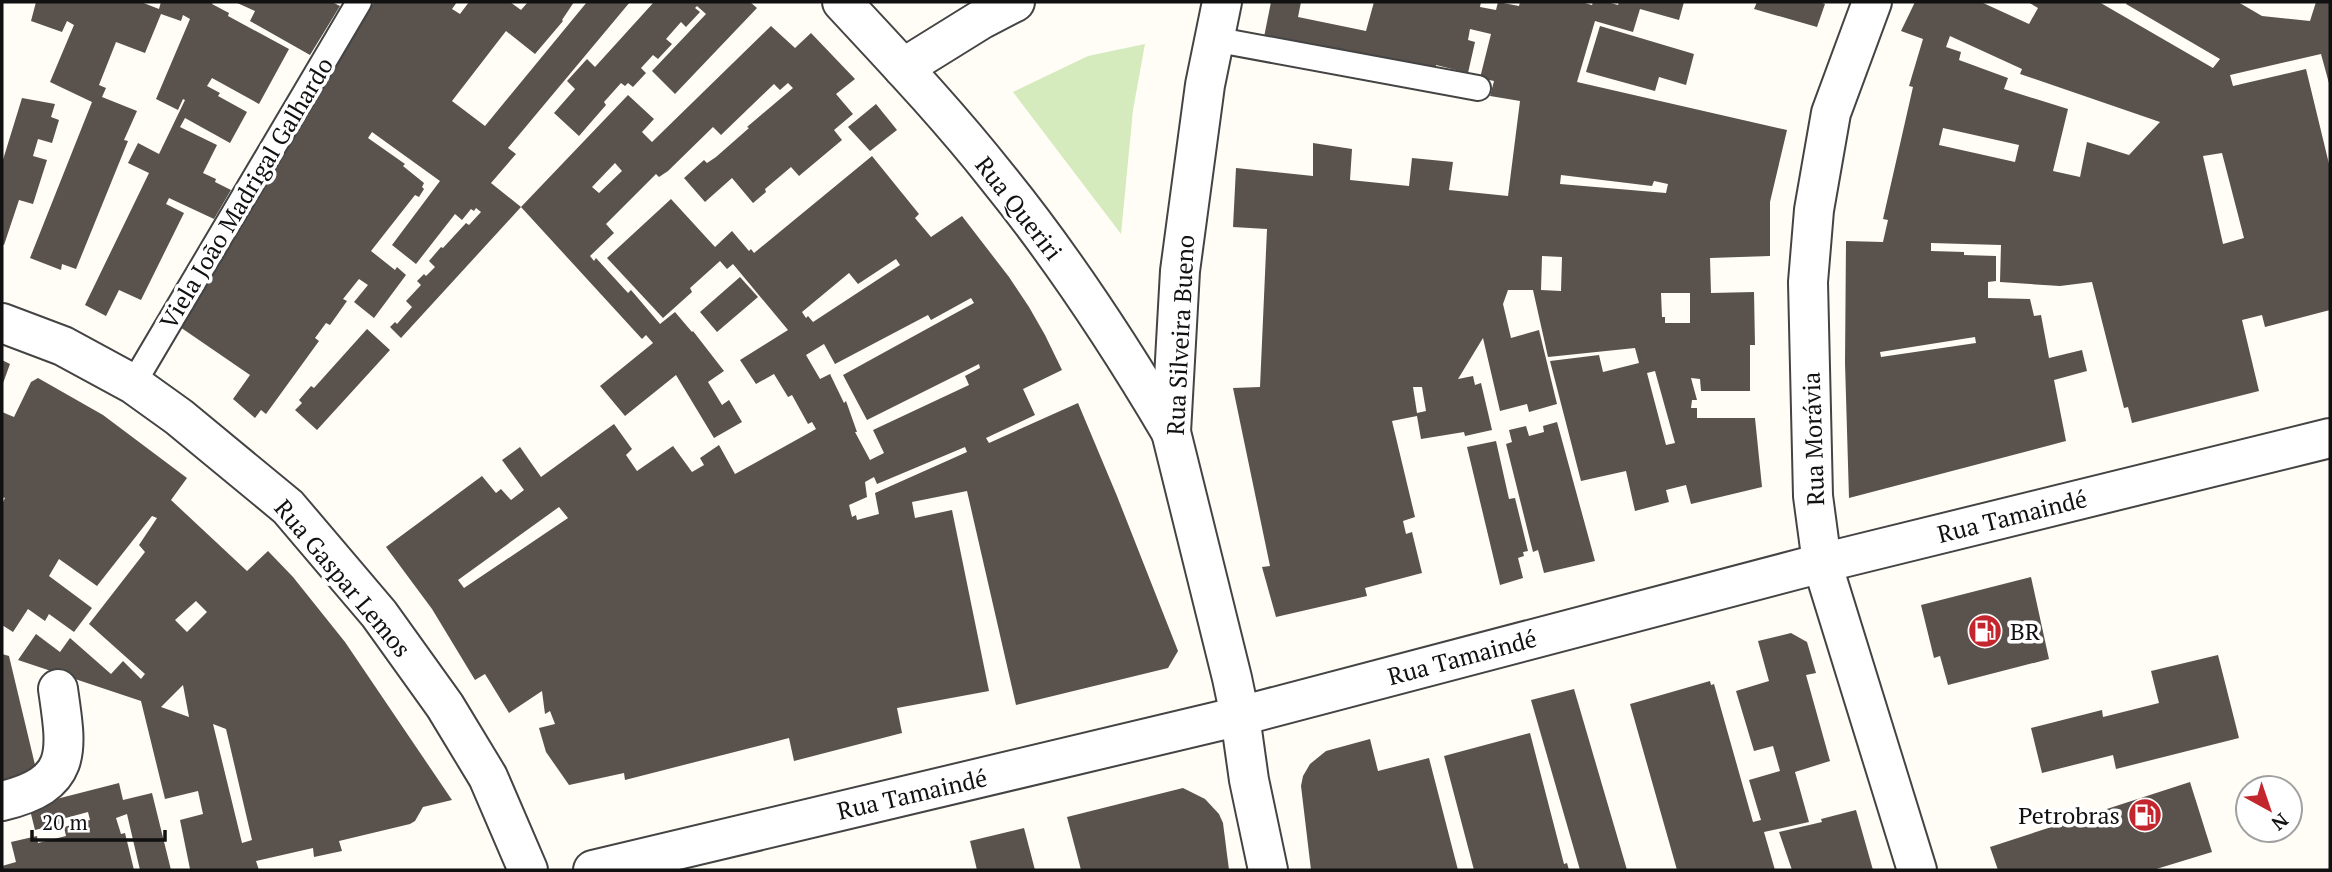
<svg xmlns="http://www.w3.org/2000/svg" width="2332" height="872" viewBox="0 0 2332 872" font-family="'PT Serif',serif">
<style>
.green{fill:#d5ebbd}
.building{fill:#5a524d;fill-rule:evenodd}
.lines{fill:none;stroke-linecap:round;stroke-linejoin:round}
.service-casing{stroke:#444;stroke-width:28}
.minor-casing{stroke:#444;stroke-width:42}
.tertiary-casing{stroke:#444;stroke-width:42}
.service{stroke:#fff;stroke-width:24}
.minor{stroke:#fff;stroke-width:38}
.tertiary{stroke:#fff;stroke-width:38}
.labels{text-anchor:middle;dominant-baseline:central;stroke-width:7;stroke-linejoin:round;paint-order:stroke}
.street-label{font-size:24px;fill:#111;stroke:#fff}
.poi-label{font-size:24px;fill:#111;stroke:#fff;text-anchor:start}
</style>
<rect width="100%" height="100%" fill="#fffdf5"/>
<path class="green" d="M1145 44 1133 110 1121 234 1013 92 1088 56Z"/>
<g class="building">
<path d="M36 2H141L159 9 161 2H213L212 4 229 13 228 16 289 49 259 104 212 78 207 86 220 93 218 96 247 112 230 143 185 118 180 127 217 145 203 173 216 179 215 182 231 190 214 219 169 198 166 204 184 213 141 300 119 290 106 316 85 305 149 173 128 163 138 143 159 154 185 100 183 99 178 110 156 99 190 19 183 15 181 21 161 14 145 53 116 42 99 85 106 88 102 97 137 111 124 140 128 141 76 269 62 264 61 270 30 258 92 102 50 82 74 25 67 21 62 32 31 21Z"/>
<path d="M235 2H332L340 6 310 55 250 21 255 11Z"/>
<path d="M374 2H457L452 9 460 14 469 2H510L521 10 528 2H574L562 20 563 21 535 54 506 31 452 101 485 126 587 2H630L508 148 516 154 491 183 521 207 628 95 654 119 642 132 652 142 771 26 795 48 811 33 855 79 836 94 853 114 834 130 842 140 799 176 791 167 765 189 766 192 753 203 732 178 705 202 684 178 704 160 707 163 716 157 749 128 747 127 793 88 788 83 780 90 774 84 721 135 713 127 668 171 659 177 656 174 606 224 614 233 590 256 594 261 596 258 628 293 631 290 660 324 675 312 692 332 693 331 724 371 708 382 722 405 729 400 742 422 714 438 676 375 625 416 600 386 653 343 646 335 642 339 521 207 401 338 390 327 395 322 397 324 412 307 406 301 421 285 417 281 424 274 426 276 435 267 429 261 441 247 443 248 466 223 469 225 481 212 476 208 474 211 471 209 462 220 455 214 416 264 392 245 440 181 372 132 368 138 405 164 403 166 424 183 422 187 424 189 419 197 415 195 371 251 395 270 397 267 406 275 374 318 354 302 368 285 359 279 343 299 347 301 330 325 326 323 315 338 319 341 266 414 261 410 255 418 233 399 250 375 180 327ZM615 163 622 171 599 193 592 187Z"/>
<path d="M654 2H750L757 8 675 94 652 71 706 14 697 6 695 8 700 12 686 27 681 22 666 39 672 44 658 59 653 55 641 68 646 73 633 87 628 83 625 86 621 83 604 102 606 105 579 136 554 113 575 89 567 81 587 59 595 67Z"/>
<path d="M1271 2H1301L1298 17 1366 31 1374 2H1481L1480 7 1496 10 1498 2 1519 6 1520 2H1581L1592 5 1593 2H1607L1618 5 1619 2H1684L1679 20 1640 9 1633 32 1595 21 1577 82 1787 130 1770 202V256L1710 258 1711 293 1754 292 1755 345H1750V391H1701L1700 379 1691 378 1697 400H1692L1691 408H1697V418H1755L1762 487 1691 504 1686 485 1666 490 1669 502 1635 511 1626 471 1581 481 1550 361 1599 355 1603 372 1639 363 1635 348 1548 357 1533 290H1508L1503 304 1511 338 1539 330 1557 404 1529 412 1527 404 1500 411 1483 338 1458 379 1473 376 1475 385 1481 383 1492 430 1465 436 1464 432 1421 439 1417 416 1392 421 1415 517 1403 521 1406 534 1412 532 1422 573 1365 588 1367 596 1276 617 1262 567 1270 566 1233 388 1260 387 1267 229 1233 227 1236 168 1313 176V143L1352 149 1350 180 1409 186 1412 158 1453 162 1449 190 1508 196 1520 101 1490 96 1494 81 1480 78 1491 34 1470 29 1468 40 1475 42 1468 73 1436 65 1434 75 1263 42ZM1561 175 1652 186 1654 181 1668 184 1666 193 1560 184ZM1542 256 1562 257 1561 291 1541 290ZM1661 293H1690V323H1665V317H1662ZM1655 371 1675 443 1666 445 1647 373ZM1413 387H1422L1426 411 1417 413Z"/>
<path d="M1757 2H1820L1825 4 1817 27 1754 9Z"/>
<path d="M1915 2H1981L2029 24 2038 8 2028 2H2099L2213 68 2220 59 2126 4 2127 2H2238L2262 16 2310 21 2316 2H2330V87L2321 54 2230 75 2233 86 2306 69 2330 168V310L2265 327 2262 315 2242 320 2259 391 2132 423 2128 407 2124 408 2092 282 2060 286 2000 282 2001 245 1931 243V251L1964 252V255L1996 256V281L1988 282V298L2030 299 2034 316 2041 315 2049 358 2082 350 2087 371 2054 380 2066 441 1849 498 1845 363 1846 241 1883 242 1888 220 1883 219 1913 87 1909 86 1923 39 1901 31ZM1950 36 2022 69 2020 74 2160 122 2129 155 2087 142 2080 177 2053 171 2068 109 2004 89 2008 78 1959 60 1961 52 1946 47ZM1943 128 2019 145 2015 162 1939 145ZM2222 153 2244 238 2223 244 2203 156ZM1975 337 1976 343 1881 357 1880 352Z"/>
<path d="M1600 26 1694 54 1686 85 1659 77 1655 91 1586 72Z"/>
<path d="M22 98 55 104 51 117 59 120 52 143 38 139 33 156 47 160 33 204 19 200 4 245 2 244V163Z"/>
<path d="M876 104 897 130 870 151 848 127Z"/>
<path d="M872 156 919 214 915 218 931 237 962 216 1009 277 1029 307 1045 335 1062 370 1023 389 1035 415 986 438 989 443 1078 403 1117 496 1178 651 1168 668 1016 705 967 491 912 502 915 518 952 510 989 691 897 708 902 733 794 761 789 738 625 780 624 773 569 785 546 752 539 728 555 724 550 711 545 714 542 691 509 713 485 674 475 680 432 609 386 547 482 476 496 493 501 489 511 500 524 490 502 460 520 447 541 477 614 424 632 449 626 455 637 471 673 446 692 472 704 465 700 458 719 445 735 474 816 429 812 422 808 424 792 395 788 397 774 374 756 384 740 360 788 330 733 264 727 269 720 261 690 288 692 292 663 318 607 258 671 199 715 247 732 231 749 251 751 249 754 253ZM896 259 900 265 813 322 808 316 806 318 802 312 849 273 858 284ZM971 298 974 303 843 375 867 420 979 364 980 368 965 376 969 385 873 430 884 453 870 460 855 432H857L846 401 844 403 830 374 820 379 806 355 824 344 835 364 928 315 931 320ZM965 447 967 452 875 493 879 514 857 520 856 515 852 517 849 505 867 497 865 482 874 477 877 484ZM559 507 568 518 464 588 458 580Z"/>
<path d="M740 277 758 297 717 332 700 312Z"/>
<path d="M367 329 390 350 317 430 295 410 302 403 299 400 311 386 314 388Z"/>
<path d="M2 360 10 364 2 386Z"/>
<path d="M38 378 103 415 187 478 171 500 247 571 268 551 293 577 345 642 452 800 423 807 415 821 410 824 339 841 342 851 314 857 313 848 256 861 259 870 190 869 180 820 203 814 198 791 165 799 141 701 18 660 36 634 60 652 70 638 111 674 123 661 141 679 145 674 89 624 145 552 139 545 157 518 152 516 97 586 59 559 49 576 92 608 74 632 49 614 45 621 28 609 13 632 2 625V504L5 498 2 497V412L14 417 31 382ZM196 601 207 612 187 632 175 620ZM183 685 189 717 161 707ZM213 724 226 729 252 840 242 843Z"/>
<path d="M1557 422 1595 561 1544 573 1538 550 1533 552 1506 444 1512 442 1509 430 1526 426 1529 436 1544 432 1543 426Z"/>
<path d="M1496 441 1509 499 1515 498 1528 551 1523 552 1524 556 1518 558 1523 578 1500 585 1467 447Z"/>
<path d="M2031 577 2049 659 1948 685 1940 656 1934 658 1921 605Z"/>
<path d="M1791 633 1807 642 1816 673 1806 675 1830 761 1795 772 1809 822 1764 832 1775 870H1677L1630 704 1710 681 1711 685 1714 684 1753 822 1761 820 1749 780 1780 771 1773 746 1754 751 1736 691 1769 681 1758 641Z"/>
<path d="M2 654 9 656 36 769 2 787Z"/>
<path d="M2218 655 2239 738 2116 769 2113 755 2042 773 2031 728 2102 710 2103 717 2159 703 2151 671Z"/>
<path d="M1574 689 1627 870H1580L1531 700Z"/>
<path d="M1530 733 1564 864 1567 863 1569 870H1474L1444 756Z"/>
<path d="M1370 739 1378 771 1429 758 1458 870H1311L1301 786 1303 776 1310 764 1326 751Z"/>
<path d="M2190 782 2212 852 2153 870H1998L1990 847Z"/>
<path d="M119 783 123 800 152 793 171 870H140L127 814 116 818 121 834 125 833 134 870H2V866L16 862 11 842 37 836 38 843 66 836 64 827 90 820 88 812 62 819 63 823 35 830 29 806Z"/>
<path d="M1183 788 1205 799 1219 814 1223 823 1229 870H1081L1067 817Z"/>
<path d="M1856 810 1873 870H1792L1779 832 1822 822 1821 819Z"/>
<path d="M1024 828 1035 870H977L970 841Z"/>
</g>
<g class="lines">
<g class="service-casing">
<g id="service">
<path d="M1213 39 1478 88"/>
<path d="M133 384 359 2"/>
</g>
</g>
<g class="minor-casing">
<g id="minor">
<path d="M842 2C895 59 949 116 997 177 1062 257 1119 344 1171 432"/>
<path d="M1222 2 1205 85 1180 271 1171 432 1232 678 1240 716 1249 780 1268 870"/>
<path d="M1872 2 1831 113 1814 210 1808 282 1813 496 1822 563 1917 870"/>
<path d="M903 68 982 19 1015 2"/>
<path d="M2 323 63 346 133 384 179 417 288 507 379 614 445 706 488 777 528 870"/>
<path d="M2 801C74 784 67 751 58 689"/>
</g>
</g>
<g class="tertiary-casing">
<path id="tertiary" d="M593 870 1240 716 1822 563 2330 438"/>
</g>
<use href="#service" class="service"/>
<use href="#minor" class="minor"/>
<use href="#tertiary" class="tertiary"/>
</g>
<defs>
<g id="fuel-disc" transform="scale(1.75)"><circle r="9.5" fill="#c4262e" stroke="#fff"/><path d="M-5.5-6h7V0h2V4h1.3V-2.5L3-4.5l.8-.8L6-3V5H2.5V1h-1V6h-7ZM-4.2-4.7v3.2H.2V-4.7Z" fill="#fff"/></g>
</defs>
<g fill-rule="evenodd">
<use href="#fuel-disc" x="1985" y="631"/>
<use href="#fuel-disc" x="2145" y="815"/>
</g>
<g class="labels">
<g class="street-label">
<text transform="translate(246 193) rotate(-59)">Viela João Madrigal Galhardo</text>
<text transform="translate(1019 208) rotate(52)">Rua Queriri</text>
<text transform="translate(1180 335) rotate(-87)">Rua Silveira Bueno</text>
<text transform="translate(1813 439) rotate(-92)">Rua Morávia</text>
<text transform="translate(2012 516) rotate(-14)">Rua Tamaindé</text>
<text transform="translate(343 578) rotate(50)">Rua Gaspar Lemos</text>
<text transform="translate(1462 657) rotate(-15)">Rua Tamaindé</text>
<text transform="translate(912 794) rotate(-13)">Rua Tamaindé</text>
</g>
<g class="poi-label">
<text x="2010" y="631">BR</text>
<text x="2120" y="815" text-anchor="end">Petrobras</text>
</g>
</g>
<rect width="2332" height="872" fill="none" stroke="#111111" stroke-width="7"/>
<g transform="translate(2269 809) rotate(140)"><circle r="33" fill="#ffffff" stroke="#a0a0a0" stroke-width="2"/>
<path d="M0-5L12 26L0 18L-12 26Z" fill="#c4262e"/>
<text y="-10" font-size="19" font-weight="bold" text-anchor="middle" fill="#111111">N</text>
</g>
<path d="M32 830v10h133v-10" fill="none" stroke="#111111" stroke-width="3.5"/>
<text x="42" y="830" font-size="21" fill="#111111" stroke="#ffffff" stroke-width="5" paint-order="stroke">20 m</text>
</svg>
